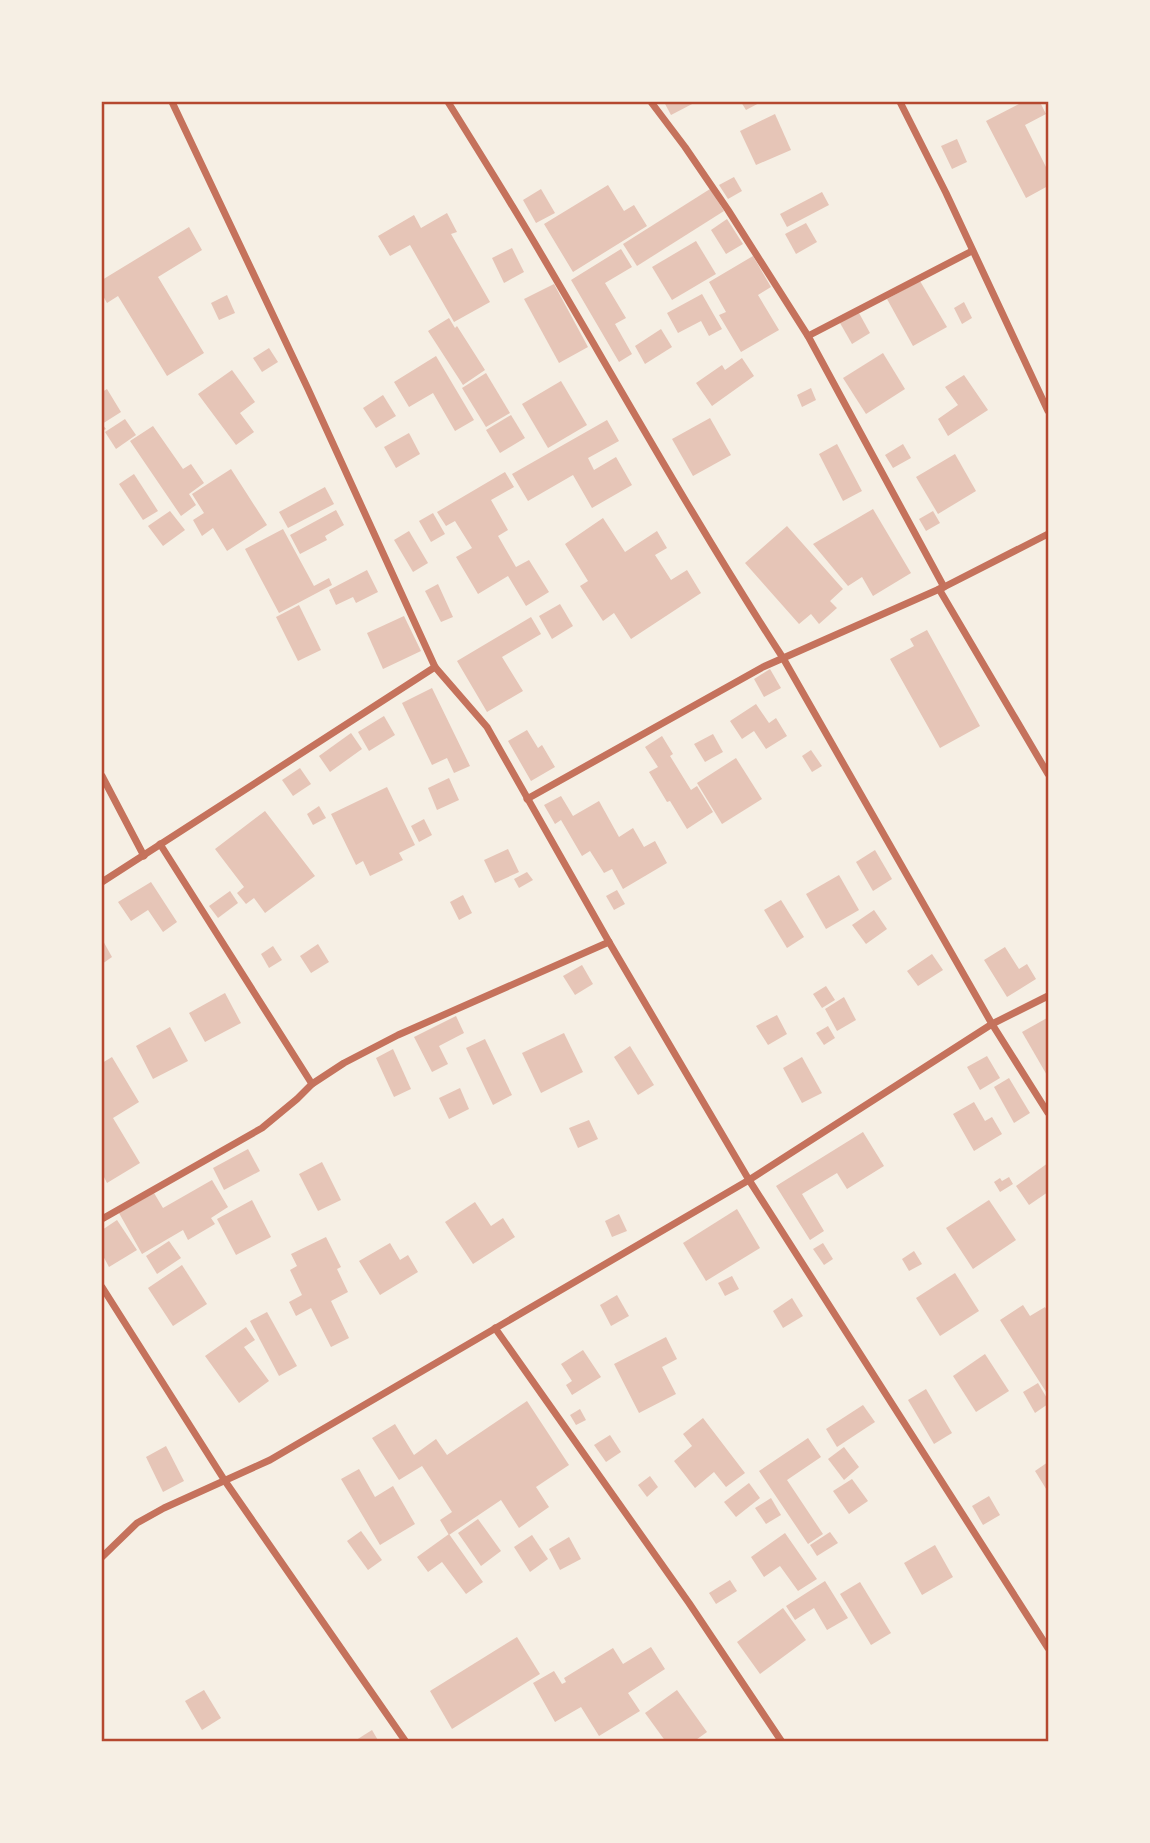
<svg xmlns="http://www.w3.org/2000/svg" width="1150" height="1843" viewBox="0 0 1150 1843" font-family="Cabin,sans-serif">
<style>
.building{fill:#e6c5b7}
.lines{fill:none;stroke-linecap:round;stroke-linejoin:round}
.minor{stroke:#c5725c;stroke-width:7}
.neatline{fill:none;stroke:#b5482f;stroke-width:2.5}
</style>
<rect width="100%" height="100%" fill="#f6efe4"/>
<g class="building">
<path d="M664 102H696L671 115Z"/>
<path d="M741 102H761L746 110Z"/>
<path d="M1023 102H1040L1046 114 1025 125 1048 171V186L1026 198 986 121Z"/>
<path d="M775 114 791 150 756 165 740 131Z"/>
<path d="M957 139 967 162 952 169 941 146Z"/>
<path d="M734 177 742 191 728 199 719 185Z"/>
<path d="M608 185 624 211 634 205 647 226 573 272 544 224Z"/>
<path d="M541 189 555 213 536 223 523 200Z"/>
<path d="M710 189 724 211 637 266 623 244Z"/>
<path d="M822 192 829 205 787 227 780 214Z"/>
<path d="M447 213 457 232 451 234 490 302 454 322 410 245 390 256 378 236 414 215 421 228Z"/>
<path d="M727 219 743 244 726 254 711 230Z"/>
<path d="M806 223 817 242 796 254 785 234Z"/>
<path d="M189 227 202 250 158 277 204 353 167 376 118 296 107 303 102 294V280Z"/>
<path d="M696 241 716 274 672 300 652 267Z"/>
<path d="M512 248 524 272 504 283 492 258Z"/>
<path d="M621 249 632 267 605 283 626 318 615 324 632 354 619 362 571 280Z"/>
<path d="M753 256 771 287 758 295 779 330 741 352 719 315 726 312 709 282Z"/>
<path d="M920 281 947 327 913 346 887 299Z"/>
<path d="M554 284 588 347 559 363 524 299Z"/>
<path d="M702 294 722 329 709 336 701 321 678 333 667 313Z"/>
<path d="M227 295 235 313 219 320 211 303Z"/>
<path d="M964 302 972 318 962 324 954 308Z"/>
<path d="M859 313 870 333 852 344 840 323Z"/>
<path d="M449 318 455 328 457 326 485 370 463 385 428 331Z"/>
<path d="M661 329 672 347 645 364 635 346Z"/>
<path d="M269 348 278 362 262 372 253 358Z"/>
<path d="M883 353 905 389 866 414 843 378Z"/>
<path d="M436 356 474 420 455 431 433 393 409 407 394 382Z"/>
<path d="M742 358 754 376 712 406 696 383 722 365 725 370Z"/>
<path d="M232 370 255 402 240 413 254 432 236 445 198 394Z"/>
<path d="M486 373 510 413 486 427 462 388Z"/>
<path d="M964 375 988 410 948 436 938 419 958 405 945 387Z"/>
<path d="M561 381 587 425 548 448 522 404Z"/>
<path d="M811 388 816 400 802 407 797 395Z"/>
<path d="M107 389 121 412 102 424 106 429 102 431V392Z"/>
<path d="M383 395 396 416 376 428 363 408Z"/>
<path d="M511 415 525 438 500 453 486 430Z"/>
<path d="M710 418 731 455 693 476 672 439Z"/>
<path d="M125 419 136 435 116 449 105 432Z"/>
<path d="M607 420 619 441 588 458 594 470 616 457 632 485 592 508 573 475 528 501 512 474Z"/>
<path d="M153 426 183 469 191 464 204 483 189 494 196 505 181 516 130 441Z"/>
<path d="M409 433 420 454 396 468 384 447Z"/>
<path d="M837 444 862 491 843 501 819 454Z"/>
<path d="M903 444 911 458 893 468 885 455Z"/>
<path d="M955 454 976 491 938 514 916 477Z"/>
<path d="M231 469 267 525 227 551 213 528 202 536 193 520 204 513 192 494Z"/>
<path d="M505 472 514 487 491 500 508 530 498 536 516 567 529 560 549 592 526 606 508 576 478 594 456 557 472 548 455 521 446 526 437 512Z"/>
<path d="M134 474 158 511 143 520 119 484Z"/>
<path d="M325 487 334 504 288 528 279 512Z"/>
<path d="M873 509 911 573 873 596 862 577 848 586 813 544Z"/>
<path d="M336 510 344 525 325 536 327 540 300 554 290 535Z"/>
<path d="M170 511 185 530 163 546 148 526Z"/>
<path d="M933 511 940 523 926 531 919 519Z"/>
<path d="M433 513 445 534 431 542 419 521Z"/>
<path d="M603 518 625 552 657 531 667 548 655 555 671 580 687 570 701 593 631 639 614 613 603 621 580 586 588 581 565 544Z"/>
<path d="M787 526 843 589 830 601 837 608 819 624 811 614 799 624 745 563Z"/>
<path d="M283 529 314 586 329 578 332 585 279 613 245 549Z"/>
<path d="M409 531 428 563 413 572 394 540Z"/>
<path d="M367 570 378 592 356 603 353 597 336 605 329 590Z"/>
<path d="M438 584 453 617 441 622 425 591Z"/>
<path d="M560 604 573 626 552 639 539 616Z"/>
<path d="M299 605 321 650 298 661 276 617Z"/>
<path d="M404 616 421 651 383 669 367 633Z"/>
<path d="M531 617 541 634 502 657 523 691 487 712 457 661Z"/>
<path d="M927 630 980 726 940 748 890 659 914 646 910 639Z"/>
<path d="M770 669 781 688 764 697 754 679Z"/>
<path d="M432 688 470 766 454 773 447 758 432 765 402 703Z"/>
<path d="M756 704 769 723 776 718 787 736 766 749 754 731 742 739 730 721Z"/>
<path d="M384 716 395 735 369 751 358 732Z"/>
<path d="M527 730 538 748 542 745 555 767 531 781 508 741Z"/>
<path d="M351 733 362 749 330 772 319 756Z"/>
<path d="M713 734 723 752 705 762 694 744Z"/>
<path d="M662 736 673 754 670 756 691 790 697 786 713 812 687 829 670 801 667 802 649 772 658 767 645 747Z"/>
<path d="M811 750 822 766 812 772 802 756Z"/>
<path d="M736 758 762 799 722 824 697 783Z"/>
<path d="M300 768 311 784 293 796 282 780Z"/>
<path d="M449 778 459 800 437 810 428 788Z"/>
<path d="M387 787 415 845 399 853 403 860 370 876 363 861 356 865 331 814Z"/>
<path d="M561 796 573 816 599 801 619 837 633 828 644 847 655 841 667 863 623 889 612 869 604 873 590 851 582 856 561 820 555 824 544 805Z"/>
<path d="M319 806 326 818 313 825 307 814Z"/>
<path d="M265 811 315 876 265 913 254 898 246 904 237 893 244 887 215 849Z"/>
<path d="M424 819 432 835 419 842 411 826Z"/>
<path d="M508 849 519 872 495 883 484 860Z"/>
<path d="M875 850 892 879 873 891 856 862Z"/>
<path d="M527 872 533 880 519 888 514 879Z"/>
<path d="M839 875 859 910 826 929 806 894Z"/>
<path d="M151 882 177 922 163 932 148 910 131 921 118 902Z"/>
<path d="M617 890 625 904 614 910 606 896Z"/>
<path d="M230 891 238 903 218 918 209 906Z"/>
<path d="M463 895 472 913 459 920 450 902Z"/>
<path d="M781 900 804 937 787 948 764 910Z"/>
<path d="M874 910 887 929 866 944 852 925Z"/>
<path d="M102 939 112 957 102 964Z"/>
<path d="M318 944 329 962 311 973 300 956Z"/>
<path d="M273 946 282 960 269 968 261 954Z"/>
<path d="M1005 947 1019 969 1027 964 1036 979 1007 997 984 960Z"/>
<path d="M932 954 943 970 918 986 907 971Z"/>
<path d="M582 965 593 984 575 995 563 976Z"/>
<path d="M826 986 835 1000 822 1008 813 994Z"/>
<path d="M225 993 241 1023 205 1042 189 1013Z"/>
<path d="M844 997 856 1020 837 1031 825 1009Z"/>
<path d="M777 1015 787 1034 768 1045 756 1026Z"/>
<path d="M456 1016 464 1033 439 1046 448 1064 432 1072 414 1037Z"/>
<path d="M1047 1018 1048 1021V1077L1022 1032Z"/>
<path d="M828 1026 835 1038 824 1045 816 1033Z"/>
<path d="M170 1027 188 1061 153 1079 136 1046Z"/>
<path d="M564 1033 583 1072 541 1093 522 1053Z"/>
<path d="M485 1039 512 1095 493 1105 466 1048Z"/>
<path d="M630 1046 654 1085 638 1095 614 1057Z"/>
<path d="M393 1049 411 1089 394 1097 376 1058Z"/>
<path d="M987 1056 1000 1078 980 1090 967 1067Z"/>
<path d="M112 1057 139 1102 113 1118 140 1163 107 1183 102 1173V1063Z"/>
<path d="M802 1057 822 1093 802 1103 783 1068Z"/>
<path d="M1009 1078 1030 1113 1014 1123 994 1087Z"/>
<path d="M460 1088 469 1109 449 1119 439 1098Z"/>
<path d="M974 1102 985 1121 992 1117 1002 1134 974 1151 953 1114Z"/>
<path d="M589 1120 598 1139 578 1148 569 1128Z"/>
<path d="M863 1132 884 1166 847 1189 837 1173 802 1194 824 1231 810 1240 776 1186Z"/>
<path d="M248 1149 260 1171 224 1190 213 1168Z"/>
<path d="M322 1162 341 1200 318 1211 299 1174Z"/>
<path d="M1048 1163V1192L1029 1205 1016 1186Z"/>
<path d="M1009 1177 1013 1184 1000 1192 994 1182 1000 1178 1002 1181Z"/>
<path d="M212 1180 228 1207 211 1218 215 1224 188 1240 183 1230 142 1254 119 1213 154 1193 163 1208Z"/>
<path d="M252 1200 271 1237 236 1255 217 1219Z"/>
<path d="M989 1200 1016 1240 973 1269 946 1228Z"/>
<path d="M475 1202 491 1226 503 1218 515 1237 473 1264 445 1222Z"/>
<path d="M737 1209 760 1248 706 1281 683 1243Z"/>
<path d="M619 1214 627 1231 612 1237 605 1221Z"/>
<path d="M117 1220 137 1250 109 1267 102 1254V1230Z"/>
<path d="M326 1237 341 1267 337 1269 348 1292 331 1301 349 1338 331 1347 311 1308 296 1316 289 1302 302 1295 290 1270 297 1266 291 1254Z"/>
<path d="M169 1241 181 1258 157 1274 146 1256Z"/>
<path d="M390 1243 400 1260 408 1255 418 1272 380 1295 359 1261Z"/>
<path d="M823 1243 833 1259 824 1265 813 1249Z"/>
<path d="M914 1251 922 1264 909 1271 902 1259Z"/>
<path d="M182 1265 207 1304 173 1326 148 1288Z"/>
<path d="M955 1273 979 1311 940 1336 916 1298Z"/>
<path d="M732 1276 739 1289 725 1296 718 1283Z"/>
<path d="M617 1295 629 1316 611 1326 600 1305Z"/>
<path d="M792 1298 803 1316 783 1328 773 1311Z"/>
<path d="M1023 1305 1030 1316 1045 1307 1048 1312V1395L1000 1320Z"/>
<path d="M267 1312 297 1366 279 1376 250 1321Z"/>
<path d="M246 1327 255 1340 244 1347 269 1381 239 1403 205 1356Z"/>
<path d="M666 1337 677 1359 662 1367 676 1394 639 1413 614 1364Z"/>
<path d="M583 1350 601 1377 572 1395 566 1385 572 1381 561 1364Z"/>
<path d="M985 1354 1009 1391 976 1412 953 1376Z"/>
<path d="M1038 1383 1048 1400V1404L1035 1413 1023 1392Z"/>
<path d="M926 1389 952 1433 934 1444 908 1400Z"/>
<path d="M527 1401 569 1465 536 1487 549 1507 519 1528 501 1500 449 1535 440 1520 452 1512 422 1466 399 1480 372 1438 395 1424 414 1455 436 1439 447 1455Z"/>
<path d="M863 1405 875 1422 837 1447 826 1429Z"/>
<path d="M580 1409 586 1420 576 1425 570 1415Z"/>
<path d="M703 1418 745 1473 726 1487 714 1472 695 1488 674 1461 692 1446 683 1434Z"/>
<path d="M610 1435 621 1452 606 1462 594 1445Z"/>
<path d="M808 1438 821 1457 787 1480 823 1534 808 1544 759 1471Z"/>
<path d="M166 1446 184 1481 163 1492 146 1457Z"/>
<path d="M844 1447 859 1467 844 1480 828 1459Z"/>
<path d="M1048 1462V1492L1035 1471Z"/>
<path d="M359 1469 375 1497 393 1486 415 1524 380 1545 341 1479Z"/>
<path d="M650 1476 658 1487 647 1497 638 1485Z"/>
<path d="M852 1479 868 1501 849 1514 833 1491Z"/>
<path d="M749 1483 760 1498 736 1517 724 1502Z"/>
<path d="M989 1496 1000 1515 983 1525 972 1506Z"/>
<path d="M771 1498 781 1515 766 1524 755 1508Z"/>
<path d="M478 1519 501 1551 481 1566 458 1533Z"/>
<path d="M361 1531 382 1560 368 1570 347 1541Z"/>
<path d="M830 1532 838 1543 817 1556 810 1545Z"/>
<path d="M785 1533 817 1579 798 1591 780 1566 764 1577 751 1557Z"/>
<path d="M449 1534 483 1582 466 1594 442 1562 428 1572 417 1557Z"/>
<path d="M532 1535 548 1559 530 1572 514 1547Z"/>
<path d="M569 1537 581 1559 560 1570 549 1549Z"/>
<path d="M935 1545 953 1577 922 1595 904 1563Z"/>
<path d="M730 1580 737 1591 716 1604 709 1593Z"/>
<path d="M825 1581 848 1618 827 1630 814 1608 795 1620 786 1606Z"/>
<path d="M860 1582 891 1633 871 1645 840 1594Z"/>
<path d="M783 1608 806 1640 760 1674 737 1642Z"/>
<path d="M517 1637 540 1674 452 1729 430 1691Z"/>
<path d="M651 1647 665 1669 628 1693 640 1711 599 1736 581 1707 555 1722 533 1683 554 1671 562 1684 566 1682 564 1678 613 1648 623 1664Z"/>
<path d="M204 1690 221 1718 202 1730 185 1701Z"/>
<path d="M677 1690 707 1732 693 1742H666L645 1713Z"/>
<path d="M372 1730 379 1742H353Z"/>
</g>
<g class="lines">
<g class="minor">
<path d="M172 102 308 389 435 667 487 727 609 942 749 1180 1048 1648"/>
<path d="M448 102C478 150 508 198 537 247 618 384 696 524 783 658L992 1024 1048 1113"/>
<path d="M651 102 685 147 728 210 808 336 944 587"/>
<path d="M900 102 946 193 1048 411"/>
<path d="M808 336 972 251"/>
<path d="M939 589 1048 774"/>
<path d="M102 776 144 856"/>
<path d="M527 799 763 667 944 587 1048 534"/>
<path d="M160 844 312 1084"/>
<path d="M102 882 435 667"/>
<path d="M102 1219 262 1128 297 1099 312 1084 344 1063 398 1035 609 942"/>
<path d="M102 1287 225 1481 406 1742"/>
<path d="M495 1328 689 1603 782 1742"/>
<path d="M102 1557 137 1523 164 1508 270 1460 749 1180 992 1024 1048 996"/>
</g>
</g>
<rect width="1150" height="1843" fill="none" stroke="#f6efe4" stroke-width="206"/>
<rect x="103" y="103" width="944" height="1637" class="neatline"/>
</svg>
